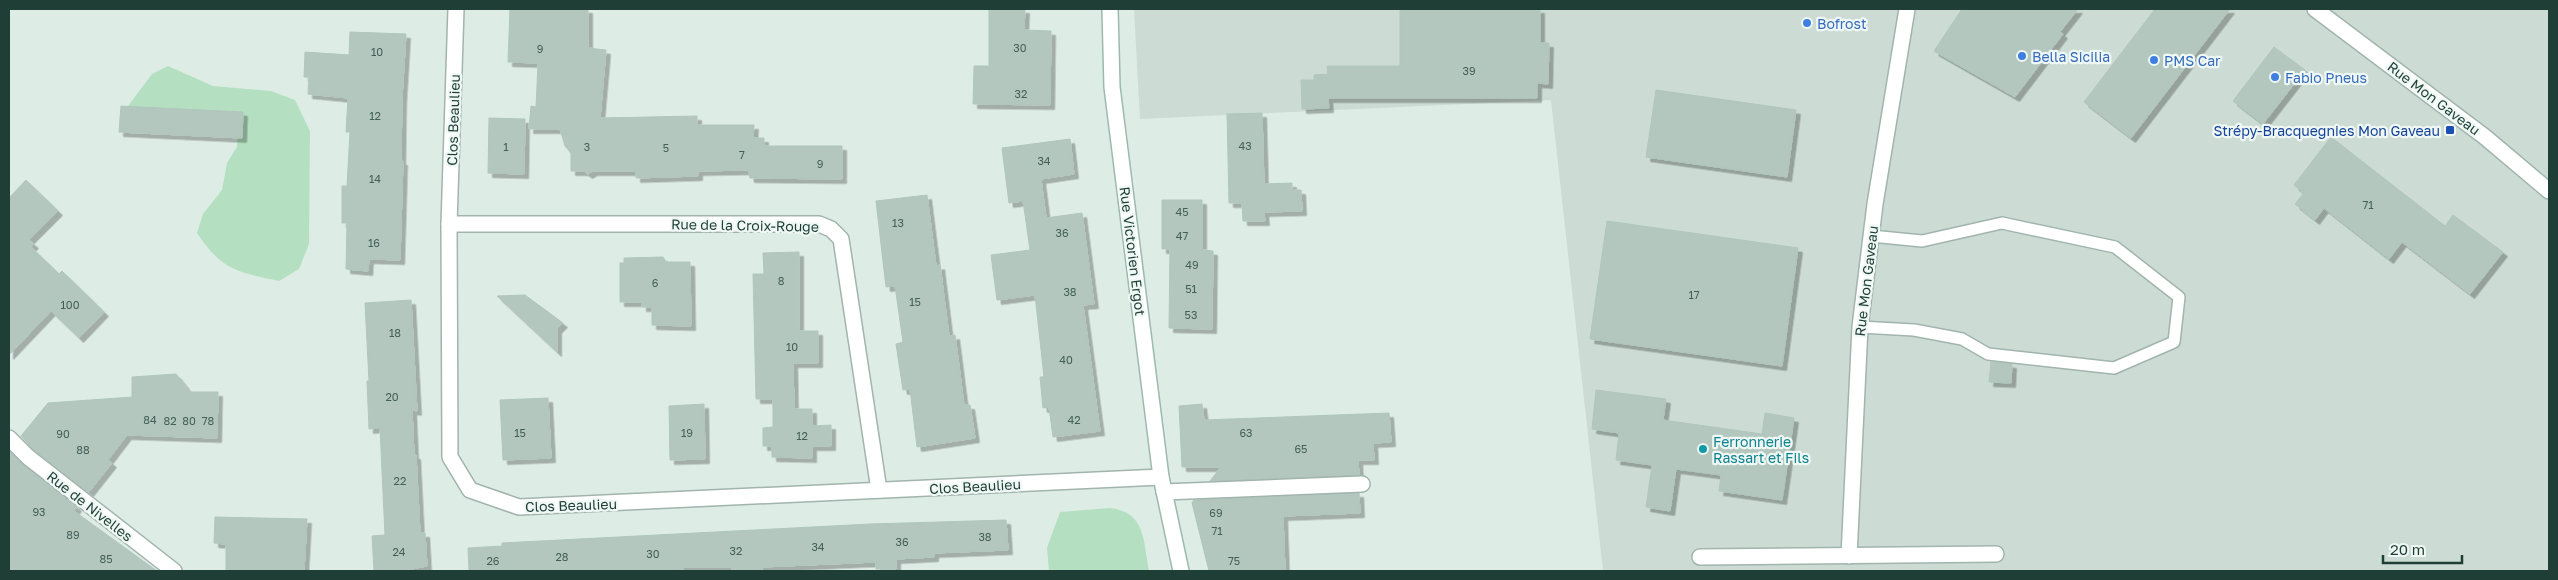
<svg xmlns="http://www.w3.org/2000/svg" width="2558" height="580" viewBox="0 0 2558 580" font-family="'Golos Text',sans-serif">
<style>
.built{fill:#ccdcd5}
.green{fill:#b4e0c1}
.building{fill:#b3c7bf;stroke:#b0c6bd;filter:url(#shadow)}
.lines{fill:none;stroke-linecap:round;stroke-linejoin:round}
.lane-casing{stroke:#a1b4ae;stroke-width:14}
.street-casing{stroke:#a1b4ae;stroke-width:18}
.secondary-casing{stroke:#9cb9af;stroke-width:18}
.lane{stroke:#fff;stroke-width:11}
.street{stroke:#fff;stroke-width:15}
.secondary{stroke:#fff;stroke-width:15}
.shop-dot{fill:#3f7fe0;stroke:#eff8f4;stroke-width:2}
.transit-dot{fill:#1a4fb4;stroke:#eff8f4;stroke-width:2}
.culture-dot{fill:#0f9aa8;stroke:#eff8f4;stroke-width:2}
.labels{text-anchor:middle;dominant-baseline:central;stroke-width:4.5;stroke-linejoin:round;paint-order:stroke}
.number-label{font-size:11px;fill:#436058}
.shop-label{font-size:14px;fill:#366cbe;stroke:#eff8f4;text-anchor:start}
.street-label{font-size:14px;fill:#1e3e36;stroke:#eff8f4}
.transit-label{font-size:14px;fill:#164399;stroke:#eff8f4;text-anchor:end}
.culture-label{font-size:14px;fill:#0d838f;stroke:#eff8f4;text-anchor:start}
</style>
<defs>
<filter id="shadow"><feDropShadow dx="4.5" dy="4.5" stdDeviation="0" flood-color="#0004"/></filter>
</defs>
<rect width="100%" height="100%" fill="#deece6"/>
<path class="built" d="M1134 9H2549V571H1603L1551 100 1140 119Z"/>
<g class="green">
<path d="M168 66 213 86 271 91 295 100 310 131 309 244 299 269 279 281C236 272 222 270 197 233L203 214 222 190 227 163 237 147 238 126 119 118 152 74Z"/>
<path d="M1110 508C1146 512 1143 541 1149 571H1049L1047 548 1060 512Z"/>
</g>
<g class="building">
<path d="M510 9H588V48L606 50 600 118 697 116V125H754L753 138H764V146H842V179L750 178 749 170 698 171V176L636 178V171H593L588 174 584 171H571V153L565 146 560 129H529L531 106 536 107 538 63 508 62Z"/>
<path d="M989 9H1025L1024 30 1051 31 1050 105 973 104 974 66H989Z"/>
<path d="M1400 9H1540V43H1549L1548 84 1537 83V98H1328L1329 108 1302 109 1301 80H1314V75L1328 74 1327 66H1400Z"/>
<path d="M1962 9H2078L2060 32 2063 34 2015 97 1934 51Z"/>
<path d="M2155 9H2230L2131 138 2084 102Z"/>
<path d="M350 32 406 34 402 98 401 161H403L400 260 369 259 368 271 346 269 347 223H342V186H347L350 132H346L348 98 308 94 309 77H304L305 52 349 55Z"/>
<path d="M2274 47 2305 70 2263 124 2233 101Z"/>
<path d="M1656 90 1796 110 1787 177 1646 157Z"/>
<path d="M121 106 243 112 242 138 119 132Z"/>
<path d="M1262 113 1264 184 1292 183V190H1301L1302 211 1264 212 1265 221H1243L1242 203H1229L1227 114Z"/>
<path d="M489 118 525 119 524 174 488 173Z"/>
<path d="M2331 137 2445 226 2453 215 2503 252 2470 294 2402 242 2389 259 2324 208 2315 220 2295 204 2304 193 2294 185Z"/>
<path d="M1070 139 1074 174 1041 179 1046 218 1082 213 1094 304 1083 305 1100 431 1053 437 1049 407 1043 408 1040 377H1044L1035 295 997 300 991 255 1030 250 1023 201 1009 203 1002 148Z"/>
<path d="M26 180 58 211 29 240 34 244 31 247 59 274 62 271 104 312 79 338 51 311 9 355V198Z"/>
<path d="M927 195 936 266 940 265 949 336 955 335 964 405H970L975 438 917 447 910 389 903 390 896 344 903 342 895 286 886 287 876 201Z"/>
<path d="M1162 200H1202V250L1213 251 1212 329 1169 328 1170 249H1162Z"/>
<path d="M1607 221 1798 248 1782 366 1590 339Z"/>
<path d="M799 252V331H818V363H793L794 409H812V426L831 425V446H812V458L772 457V446H763V428L773 427V399H756L753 274H764L763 253Z"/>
<path d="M663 257 666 262H690L691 326 652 325V307H642V302H620V263H624V258Z"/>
<path d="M525 295 563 323 557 329V352L497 296Z"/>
<path d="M411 300 417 411 412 410 414 455H416L420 533H425L427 566 412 569V571H374L372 536 385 535 380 428 369 429 367 381H369L365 303Z"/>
<path d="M1991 362 2012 364 2011 383 1989 382Z"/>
<path d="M176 374 190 392H218L217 438 127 435 108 460 112 463 89 492 34 450 21 436 48 403 132 397V377Z"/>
<path d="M1596 390 1666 399 1663 420 1762 434 1765 413 1794 418 1782 500 1719 491 1721 475 1676 469 1670 511 1646 507 1652 465 1616 460 1619 433 1592 429Z"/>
<path d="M548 398 551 458 503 460 500 400Z"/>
<path d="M704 404 705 459 670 460 669 406Z"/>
<path d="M1202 404 1204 420 1389 413 1391 442 1373 443 1374 460H1358L1359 475 1210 481 1221 467H1182L1179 406Z"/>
<path d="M9 451 77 507 74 511 157 571H9Z"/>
<path d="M1359 493 1360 513 1283 516 1285 571H1209L1192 503 1194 500Z"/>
<path d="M215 517 307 519 304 571H226V544L214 543Z"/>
<path d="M1006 520 1008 550 934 553V557L896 559V569H876V562L762 567V571H732V567H683V570L662 571H469L468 548 502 546V543L870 524Z"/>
</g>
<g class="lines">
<g class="lane-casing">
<path id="lane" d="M1860 327 1914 330 1962 339 1988 354 2114 368 2174 342 2179 297 2115 247 2002 223 1922 241 1871 236"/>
</g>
<g class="street-casing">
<g id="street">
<path d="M456 9 449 224 450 457 470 490 519 507 1161 477"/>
<path d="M2315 9 2485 137 2549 191"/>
<path d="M449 224H819L831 229 841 239 879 490"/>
<path d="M9 438 28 457 174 571"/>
<path d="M1164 492 1362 484"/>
<path d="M1849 556 1860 327 1875 204 1907 9"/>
<path d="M1700 557 1996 554"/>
</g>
</g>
<g class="secondary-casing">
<path id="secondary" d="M1110 9 1112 87 1161 477 1181 571"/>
</g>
<use href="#lane" class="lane"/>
<use href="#street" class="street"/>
<use href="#secondary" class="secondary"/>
</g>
<g class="shop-dot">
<circle cx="1807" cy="23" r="5"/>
<circle cx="2022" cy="56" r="5"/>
<circle cx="2154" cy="60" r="5"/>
<circle cx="2275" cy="77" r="5"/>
</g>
<rect class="transit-dot" x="2445" y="125" width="10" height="10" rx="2.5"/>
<circle class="culture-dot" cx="1703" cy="449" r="5"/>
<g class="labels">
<g class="number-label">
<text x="1020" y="47">30</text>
<text x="540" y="48">9</text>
<text x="377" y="51">10</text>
<text x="1469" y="70">39</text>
<text x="1021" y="93">32</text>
<text x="375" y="115">12</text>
<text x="1245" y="145">43</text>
<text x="506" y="146">1</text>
<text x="587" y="146">3</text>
<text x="666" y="147">5</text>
<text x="742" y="154">7</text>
<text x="1044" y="160">34</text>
<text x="820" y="163">9</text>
<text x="375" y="178">14</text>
<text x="2368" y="204">71</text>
<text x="1182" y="211">45</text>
<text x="898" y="222">13</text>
<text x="1062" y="232">36</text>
<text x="1182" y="235">47</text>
<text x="374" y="242">16</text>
<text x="1192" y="264">49</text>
<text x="781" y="280">8</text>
<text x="655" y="282">6</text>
<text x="1191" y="288">51</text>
<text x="1070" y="291">38</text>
<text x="1694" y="294">17</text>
<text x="915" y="301">15</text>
<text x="70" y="304">100</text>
<text x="1191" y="314">53</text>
<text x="395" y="332">18</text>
<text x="792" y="346">10</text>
<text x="1066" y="359">40</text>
<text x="392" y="396">20</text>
<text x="150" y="419">84</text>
<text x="1074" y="419">42</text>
<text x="170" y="420">82</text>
<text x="189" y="420">80</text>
<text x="208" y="420">78</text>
<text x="520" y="432">15</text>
<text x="687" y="432">19</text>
<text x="1246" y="432">63</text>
<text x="63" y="433">90</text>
<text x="802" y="435">12</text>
<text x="1301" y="448">65</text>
<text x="83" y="449">88</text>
<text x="400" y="480">22</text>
<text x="39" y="511">93</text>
<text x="1216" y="512">69</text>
<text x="1217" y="530">71</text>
<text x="73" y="534">89</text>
<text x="985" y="536">38</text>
<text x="902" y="541">36</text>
<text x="818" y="546">34</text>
<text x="736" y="550">32</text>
<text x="399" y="551">24</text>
<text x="653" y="553">30</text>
<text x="562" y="556">28</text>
<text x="106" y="558">85</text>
<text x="493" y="560">26</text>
<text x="1234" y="560">75</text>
</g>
<g class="shop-label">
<text x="1817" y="23">Bofrost</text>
<text x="2032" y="56">Bella Sicilia</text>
<text x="2164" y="60">PMS Car</text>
<text x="2285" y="77">Fabio Pneus</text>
</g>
<g class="street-label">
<text transform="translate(2434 98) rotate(37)">Rue Mon Gaveau</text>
<text transform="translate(453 120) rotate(-88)">Clos Beaulieu</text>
<text transform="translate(745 225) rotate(1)">Rue de la Croix-Rouge</text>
<text transform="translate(1133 251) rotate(83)">Rue Victorien Ergot</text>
<text transform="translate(1866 281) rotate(-83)">Rue Mon Gaveau</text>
<text transform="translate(975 486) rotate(-3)">Clos Beaulieu</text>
<text transform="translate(571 505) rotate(-2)">Clos Beaulieu</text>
<text transform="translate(90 506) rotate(38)">Rue de Nivelles</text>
</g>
<g class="transit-label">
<text x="2440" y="130">Strépy-Bracquegnies Mon Gaveau</text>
</g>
<g class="culture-label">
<text x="1713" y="441">Ferronnerie<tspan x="1713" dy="16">Rassart et Fils</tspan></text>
</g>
</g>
<rect width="2558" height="580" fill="none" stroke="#1e3e36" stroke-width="20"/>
<path d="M2383 555v8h79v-8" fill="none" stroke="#1e3e36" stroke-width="2.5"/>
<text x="2390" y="555" font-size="15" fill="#1e3e36" stroke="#eff8f4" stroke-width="4" paint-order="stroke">20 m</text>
</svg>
